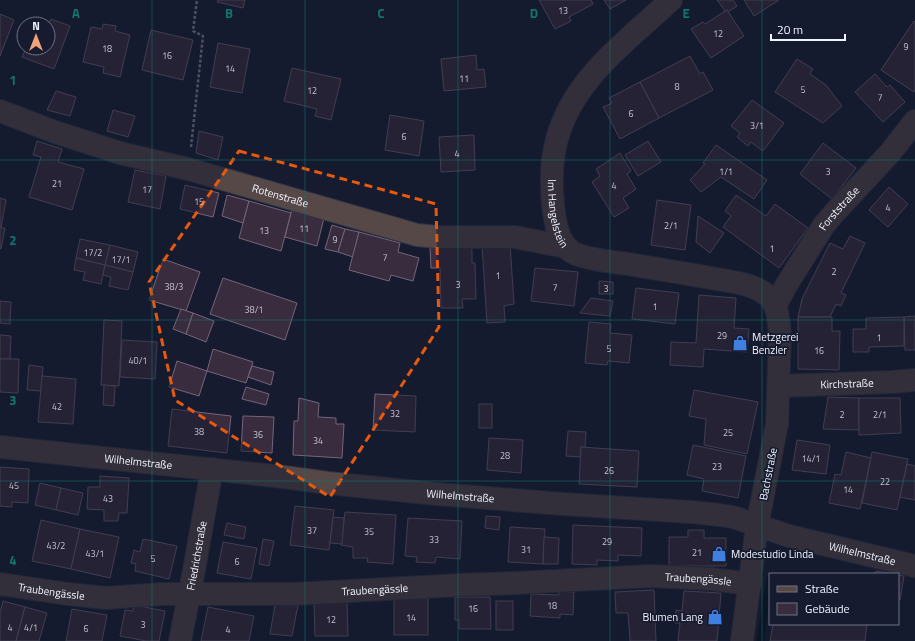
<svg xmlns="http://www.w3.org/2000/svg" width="915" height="641" viewBox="0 0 915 641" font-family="'Titillium Web',sans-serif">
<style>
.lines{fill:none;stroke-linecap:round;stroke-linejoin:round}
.stream{stroke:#000f14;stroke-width:7}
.building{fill:#3a2c3f;stroke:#75657a}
.minor-casing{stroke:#303548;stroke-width:24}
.path{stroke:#8e91a1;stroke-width:2.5;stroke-dasharray:3 2;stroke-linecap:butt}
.minor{stroke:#564847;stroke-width:22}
.marked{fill:none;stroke:#e8590c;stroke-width:3;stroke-dasharray:8 5;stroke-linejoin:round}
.grid{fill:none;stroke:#0f766e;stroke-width:1;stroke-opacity:0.55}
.labels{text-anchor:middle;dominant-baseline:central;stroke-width:3.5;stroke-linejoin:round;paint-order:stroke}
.number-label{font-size:9px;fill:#c3c2cf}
.street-label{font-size:11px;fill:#f1f4ff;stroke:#161b2f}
.poi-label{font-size:11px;fill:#f1f4ff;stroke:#161b2f;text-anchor:start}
.grid-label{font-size:13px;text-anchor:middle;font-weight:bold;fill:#0f766e;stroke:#161b2f;stroke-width:3.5;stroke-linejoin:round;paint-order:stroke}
</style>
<rect width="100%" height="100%" fill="#161b2f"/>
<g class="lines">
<path class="stream" d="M760 641 770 579"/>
</g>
<g class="building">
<path d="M218 0H245L243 8 217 2Z"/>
<path d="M539 0H591L593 4 569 17 571 21 555 29Z"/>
<path d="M604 0H626L610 9Z"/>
<path d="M717 0H733L737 6 728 12 727 10 725 11Z"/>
<path d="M744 0H779L754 16Z"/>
<path d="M727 10 744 36 711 58 691 29 703 22 705 24Z"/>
<path d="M0 14 14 20 0 56Z"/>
<path d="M38 17 50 22 51 19 70 26 54 69 22 57 26 48H48V24H35Z"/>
<path d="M914 21 915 22V89L914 92 881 70Z"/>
<path d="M103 24 116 26 115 31 130 35 120 77 103 73 104 67 83 62 91 27 102 29Z"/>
<path d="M151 30 193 40 183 80 142 70Z"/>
<path d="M218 43 250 49 242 93 210 87Z"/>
<path d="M476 55 477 70 484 69 486 87 444 91 441 59Z"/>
<path d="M690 56 700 74 703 72 713 90 659 118 640 82Z"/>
<path d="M797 59 813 69 810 74 826 85 842 106 823 123 775 92Z"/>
<path d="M292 68 341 79 331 120 315 116 317 109 284 101Z"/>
<path d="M875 74 887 87 890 85 905 102 883 122 855 92Z"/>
<path d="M640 82 659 118 620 139 603 107 612 103 609 98Z"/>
<path d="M56 91 76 97 70 116 47 110Z"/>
<path d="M752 100 784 123 763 151 751 142 748 146 737 137 740 133 731 126Z"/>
<path d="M113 110 135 116 128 137 107 131Z"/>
<path d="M390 115 424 121 419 156 385 150Z"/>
<path d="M199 131 223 137 218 160 196 153Z"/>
<path d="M474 135 475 170 441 172 439 137Z"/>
<path d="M37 141 62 149 58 162 84 169 72 210 29 197 41 157 33 155Z"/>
<path d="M648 141 661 162 638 176 625 155Z"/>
<path d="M823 143 856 168 832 199 800 174Z"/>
<path d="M716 145 767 180 754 199 721 177 701 192 690 180 705 164 703 163Z"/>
<path d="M620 153 631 171 627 174 636 189 623 198 629 208 614 217 592 182 600 176 596 169Z"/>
<path d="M135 170 166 176 160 209 128 202Z"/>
<path d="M185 185 219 193 213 217 180 209Z"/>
<path d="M889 187 908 204 888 227 869 210Z"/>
<path d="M227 195 249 201 243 223 222 216Z"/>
<path d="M736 195 766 216 775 204 808 228 779 268 723 227 731 216 725 211Z"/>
<path d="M0 198 6 200 1 228H5L1 249 0 248Z"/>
<path d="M657 200 691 205 685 250 651 245Z"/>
<path d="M249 201 291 213 281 251 239 238Z"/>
<path d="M292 209 324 218 317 246 285 237Z"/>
<path d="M698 216 724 233 710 253 696 242Z"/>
<path d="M332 225 345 229 338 252 325 249Z"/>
<path d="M345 229 359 232 353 257 338 252Z"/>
<path d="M359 232 400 243 398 252 419 258 413 281 391 275 389 281 349 270Z"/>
<path d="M850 236 865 243 841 293 846 295 841 306 836 304 830 317H798L802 299 830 243 843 249Z"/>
<path d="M80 239 110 245 105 265 76 258Z"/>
<path d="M510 244 514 304 504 306 505 322 487 323 482 246Z"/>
<path d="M110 245 138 252 133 272 105 265Z"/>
<path d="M472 246V263H475L476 299H462L463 308H441L440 268H431L430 247Z"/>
<path d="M76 258 105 265 101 284 83 280 85 272 74 270Z"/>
<path d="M163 259 200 272 186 311 149 300Z"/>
<path d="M105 265 133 272 128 290 109 286 111 277 103 275Z"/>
<path d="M535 268 578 272 574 306 531 301Z"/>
<path d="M223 278 297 303 285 340 210 314Z"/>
<path d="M599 281 613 282V294H599Z"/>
<path d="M636 288 679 293 675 324 632 319Z"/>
<path d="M699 295 736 298 734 328 749 329 747 352 704 349 703 367 670 365 671 342 696 343Z"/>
<path d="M591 298 613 301 610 316 580 313Z"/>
<path d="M0 301 11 302 10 324 0 323Z"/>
<path d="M181 309 193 313 186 334 173 329Z"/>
<path d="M193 313 214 321 206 342 186 334Z"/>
<path d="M915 316V350H905L904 317Z"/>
<path d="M798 317H832V331H840L839 370 798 369Z"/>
<path d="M904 317V346L869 347V352H853V329H866V318Z"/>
<path d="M104 320 122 321 119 386 101 385Z"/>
<path d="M589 322 611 324 610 333 632 335 629 363 608 361 607 365 585 363Z"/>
<path d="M0 335 11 336 10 359H0Z"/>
<path d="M122 340 157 342 155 379 120 377Z"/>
<path d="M213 349 253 362 246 383 207 371Z"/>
<path d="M0 359H19L18 393 0 392Z"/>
<path d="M177 361 207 371 199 396 169 387Z"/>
<path d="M29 365 43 367 41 391 27 390Z"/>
<path d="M252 366 274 372 271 385 248 377Z"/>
<path d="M42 376 76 379 73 424 38 422Z"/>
<path d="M104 385 115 386 114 406 103 405Z"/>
<path d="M246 387 269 394 266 405 242 399Z"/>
<path d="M694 390 758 402 747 454 704 445 706 419 689 416Z"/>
<path d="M375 394 416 396 415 432 373 430Z"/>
<path d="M828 397 859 398V430L823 429Z"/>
<path d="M299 398 319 403 318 417 336 418V424H344L342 458 293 455 294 421H298Z"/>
<path d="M859 398H900L901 433 859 435Z"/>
<rect x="479" y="404" width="13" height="24"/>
<path d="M172 409 231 416 227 453 168 446Z"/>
<path d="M243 416 274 417 272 453 241 451Z"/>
<path d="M568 431 586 432 585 447H581V457L566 456Z"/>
<path d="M489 438 523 440 521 473 487 470Z"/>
<path d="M797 440 830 445 826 474 792 470Z"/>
<path d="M693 445 746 456 738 498 702 491 704 479 687 475Z"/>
<path d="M581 447 639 451 637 487 579 484Z"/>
<path d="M846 452 871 458 860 509 829 503 835 474 841 475Z"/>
<path d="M872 452 908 459 897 510 862 503Z"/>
<path d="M907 464 915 466V500L900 497Z"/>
<path d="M0 467 29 469 28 503 12 502V507L0 506Z"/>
<path d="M100 476 129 478 127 513H119L118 521H104V510L87 509 88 487H100Z"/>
<path d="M40 483 61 488 56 510 35 505Z"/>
<path d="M61 488 83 493 78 515 56 510Z"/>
<path d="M295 506 334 510 329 550 290 545Z"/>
<path d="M345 512 396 515 393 564 367 562 368 558H353V547L341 545Z"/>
<path d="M486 516 500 517 499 530 485 528Z"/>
<path d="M333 517 344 518 342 544 330 543Z"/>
<path d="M408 518 462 521 460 559 436 557 435 563 416 562 417 557 405 556Z"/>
<path d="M41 520 80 529 71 569 32 561Z"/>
<path d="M227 523 246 527 244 539 224 535Z"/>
<path d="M573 525 642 528 641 556 618 555V561L597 560V565L572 564Z"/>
<path d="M510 527 545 529 543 564 508 562Z"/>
<path d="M80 529 119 537 110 578 71 569Z"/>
<path d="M688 530H704V538H726V566H669V537H688Z"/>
<path d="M544 537 559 538 558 564H543Z"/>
<path d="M143 539 177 546 169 579 135 571 136 564 131 563 134 550 140 552Z"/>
<path d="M263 539 274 541 269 566 259 564Z"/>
<path d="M223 542 257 548 251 579 217 573Z"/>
<path d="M876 571 894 574H875Z"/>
<path d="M898 575 904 576 900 600H898Z"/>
<path d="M654 590 656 641H630L628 613H616L615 592Z"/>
<path d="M559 591 574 592 573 615 560 614V618L530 616 531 594 559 595Z"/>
<path d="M684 591 721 593 717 641H678L680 623H675L676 610 682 611Z"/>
<path d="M455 597H490L491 629H459V620H455Z"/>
<rect x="394" y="598" width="34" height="37"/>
<path d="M3 601 25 607 16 641H0V613Z"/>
<rect x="496" y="601" width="17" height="29"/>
<path d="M347 602 348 636H315L314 603Z"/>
<path d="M134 605 165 611 159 641H146L120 636 125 610 133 611Z"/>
<path d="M275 605H298L292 636 270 634Z"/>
<path d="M25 607 47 613 39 641H16Z"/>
<path d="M208 607 254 616 249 641H201Z"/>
<path d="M72 609 107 615 102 641H66Z"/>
<path d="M773 624H867L865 641H770Z"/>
</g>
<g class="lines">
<g class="minor-casing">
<g id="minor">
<path id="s1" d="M671 0C628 40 573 79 557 139 551 160 551 183 553 205 555 220 557 242 572 252 583 259 614 262 628 264 665 270 702 276 739 283 753 286 769 292 775 306 779 315 779 326 780 335L777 424 757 526 742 641"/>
<path id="s2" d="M0 111 55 132 120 153 188 169 417 235 438 237H515L566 247"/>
<path id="s3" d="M775 306 787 284 824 225 835 212 890 153 915 121"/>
<path id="s4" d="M779 386 892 382 915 380"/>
<path id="s5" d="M0 447 284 477 328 483 437 494 563 504 691 512 720 515 733 517 789 536 915 566"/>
<path id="s6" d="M0 584 68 594 106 598 162 594H294L460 585 516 583 651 576 711 579 750 584"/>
<path id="s7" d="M180 641 194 570 212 469"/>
</g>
</g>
<path class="path" d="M191 147 203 36 193 31 197 0"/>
<use href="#minor" class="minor"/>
</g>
<path d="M0 0H915V641H0ZM239 151 436 204 439 327 330 497 175 400 149 282Z" fill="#161b2f" fill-opacity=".55" fill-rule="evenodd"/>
<path class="marked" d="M239 151 436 204 439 327 330 497 175 400 149 282Z"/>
<path class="grid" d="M152 0V641M305 0V641M458 0V641M610 0V641M762 0V641M0 160H915M0 320H915M0 481H915"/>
<defs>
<g id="shop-bare" transform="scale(1.2)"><path d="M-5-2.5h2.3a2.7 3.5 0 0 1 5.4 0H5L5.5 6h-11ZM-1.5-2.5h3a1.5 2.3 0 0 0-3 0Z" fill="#3f7fe0" stroke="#161b2f" stroke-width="2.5" paint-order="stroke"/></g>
</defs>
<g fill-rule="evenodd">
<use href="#shop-bare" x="740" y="343"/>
<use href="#shop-bare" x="719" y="554"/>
<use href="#shop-bare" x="715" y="617"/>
</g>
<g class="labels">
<g class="number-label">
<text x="563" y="10">13</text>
<text x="718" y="33">12</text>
<text x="906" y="46">9</text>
<text x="107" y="48">18</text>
<text x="167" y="55">16</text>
<text x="230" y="68">14</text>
<text x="464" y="78">11</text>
<text x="677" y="86">8</text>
<text x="803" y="89">5</text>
<text x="312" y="90">12</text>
<text x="880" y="97">7</text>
<text x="631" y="113">6</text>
<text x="757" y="125">3/1</text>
<text x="404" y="136">6</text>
<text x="457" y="153">4</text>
<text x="726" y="171">1/1</text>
<text x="828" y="171">3</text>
<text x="57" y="183">21</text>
<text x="614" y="185">4</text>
<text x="147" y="189">17</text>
<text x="199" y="201">15</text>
<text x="888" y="207">4</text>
<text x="671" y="225">2/1</text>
<text x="304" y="228">11</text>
<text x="264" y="230">13</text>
<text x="335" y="239">9</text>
<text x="772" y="248">1</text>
<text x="93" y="252">17/2</text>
<text x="385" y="257">7</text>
<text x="121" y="259">17/1</text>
<text x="834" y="271">2</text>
<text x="498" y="275">1</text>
<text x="458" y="284">3</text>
<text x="174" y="286">38/3</text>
<text x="555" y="287">7</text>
<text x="606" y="288">3</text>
<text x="655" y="306">1</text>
<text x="254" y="309">38/1</text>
<text x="722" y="335">29</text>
<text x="879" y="337">1</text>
<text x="609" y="348">5</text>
<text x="819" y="350">16</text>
<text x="138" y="360">40/1</text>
<text x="57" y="406">42</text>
<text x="395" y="413">32</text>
<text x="842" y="414">2</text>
<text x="880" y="414">2/1</text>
<text x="199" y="431">38</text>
<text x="728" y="432">25</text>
<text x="258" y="434">36</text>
<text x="318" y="440">34</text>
<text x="505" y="455">28</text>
<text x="811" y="458">14/1</text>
<text x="717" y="466">23</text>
<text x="609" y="470">26</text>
<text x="885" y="481">22</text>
<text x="14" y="485">45</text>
<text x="848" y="489">14</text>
<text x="108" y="498">43</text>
<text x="312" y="530">37</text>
<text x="369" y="531">35</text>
<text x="434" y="539">33</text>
<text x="607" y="541">29</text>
<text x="56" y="545">43/2</text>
<text x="526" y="549">31</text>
<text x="697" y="552">21</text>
<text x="95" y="553">43/1</text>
<text x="153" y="558">5</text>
<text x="237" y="561">6</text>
<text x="552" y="605">18</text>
<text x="473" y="608">16</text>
<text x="411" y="617">14</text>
<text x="331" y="619">12</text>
<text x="143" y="624">3</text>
<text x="10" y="627">4</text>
<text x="31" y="627">4/1</text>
<text x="86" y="628">6</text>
<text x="228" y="629">4</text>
</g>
<g class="street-label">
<text stroke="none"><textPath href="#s2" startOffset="293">Rotenstraße</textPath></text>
<text stroke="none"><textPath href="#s3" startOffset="117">Forststraße</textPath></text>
<text stroke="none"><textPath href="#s1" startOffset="258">Im Hangelstein</textPath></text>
<text stroke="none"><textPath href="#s4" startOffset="68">Kirchstraße</textPath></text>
<text stroke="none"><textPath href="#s5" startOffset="139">Wilhelmstraße</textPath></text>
<text transform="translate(768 474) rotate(-79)">Bachstraße</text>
<text stroke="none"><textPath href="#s5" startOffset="463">Wilhelmstraße</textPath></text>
<text stroke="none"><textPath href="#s5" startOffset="871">Wilhelmstraße</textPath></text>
<text stroke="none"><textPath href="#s7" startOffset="87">Friedrichstraße</textPath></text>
<text stroke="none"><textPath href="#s6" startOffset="700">Traubengässle</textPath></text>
<text stroke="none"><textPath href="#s6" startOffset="376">Traubengässle</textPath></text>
<text stroke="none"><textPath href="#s6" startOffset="52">Traubengässle</textPath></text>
</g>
<g class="poi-label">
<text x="752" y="337">Metzgerei<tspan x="752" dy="13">Benzler</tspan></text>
<text x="731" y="554">Modestudio Linda</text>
<text x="703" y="617" text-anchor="end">Blumen Lang</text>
</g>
</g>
<g class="grid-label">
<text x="76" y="18">A</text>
<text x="229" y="18">B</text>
<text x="381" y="18">C</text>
<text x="534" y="18">D</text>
<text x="686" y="18">E</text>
<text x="13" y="85">1</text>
<text x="13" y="245">2</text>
<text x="13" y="405">3</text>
<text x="13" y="565">4</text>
</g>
<rect x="769" y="573" width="130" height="52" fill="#161b2f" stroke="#6e7282"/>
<rect x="777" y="586" width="20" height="6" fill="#564847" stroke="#6e7282"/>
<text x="805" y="593" font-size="12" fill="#f1f4ff">Straße</text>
<rect x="777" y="603" width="20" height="12" fill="#3a2c3f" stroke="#6e7282"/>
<text x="805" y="613" font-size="12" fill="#f1f4ff">Gebäude</text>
<g transform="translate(36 36)"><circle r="19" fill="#161b2f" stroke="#6e7282"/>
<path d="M0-3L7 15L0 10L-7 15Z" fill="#f1a27b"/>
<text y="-6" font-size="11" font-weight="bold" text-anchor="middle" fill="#f1f4ff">N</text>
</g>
<path d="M771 34v6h74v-6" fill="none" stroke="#f1f4ff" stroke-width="2"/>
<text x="777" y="34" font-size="12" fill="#f1f4ff" stroke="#161b2f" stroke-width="3" paint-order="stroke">20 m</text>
</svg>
